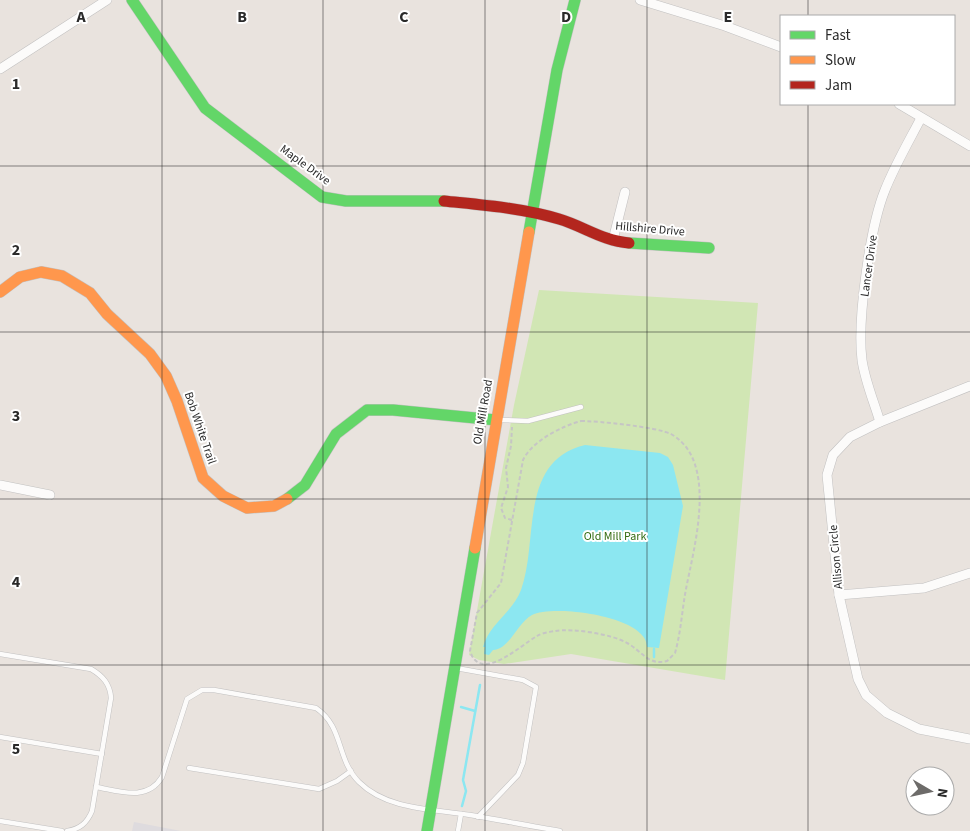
<svg xmlns="http://www.w3.org/2000/svg" width="970" height="831" viewBox="0 0 970 831" font-family="'Source Sans 3',sans-serif">
<style>
.industrial{fill:#dedbde}
.green{fill:#d1e6b4}
.water{fill:#8ce7f1}
.lines{fill:none;stroke-linecap:round;stroke-linejoin:round}
.stream{stroke:#8ce7f1;stroke-width:2.5}
.lane-casing{stroke:#c2c1c1;stroke-width:5.5}
.street-casing{stroke:#c2c1c1;stroke-width:10}
.fast-casing{stroke:#c2c1c1;stroke-width:12}
.slow-casing{stroke:#c2c1c1;stroke-width:12}
.jam-casing{stroke:#c2c1c1;stroke-width:12}
.path{stroke:#c6c5c5;stroke-width:2;stroke-dasharray:4 2.5;stroke-linecap:butt}
.lane{stroke:#fcfbfa;stroke-width:4.5}
.street{stroke:#fcfbfa;stroke-width:9}
.fast{stroke:#63d668;stroke-width:11}
.slow{stroke:#ff974d;stroke-width:11}
.jam{stroke:#b3261e;stroke-width:11}
.grid{fill:none;stroke:#2a2a2a;stroke-width:1;stroke-opacity:0.55}
.labels{text-anchor:middle;dominant-baseline:central;stroke-width:4;stroke-linejoin:round;paint-order:stroke}
.street-label{font-size:12px;fill:#2a2a2a;stroke:#fff}
.park-label{font-size:12px;fill:#346d14;stroke:#fff}
.grid-label{font-size:16px;text-anchor:middle;font-weight:bold;fill:#2a2a2a;stroke:#fff;stroke-width:4;stroke-linejoin:round;paint-order:stroke}
</style>
<rect width="100%" height="100%" fill="#e9e3de"/>
<path class="industrial" d="M134 822 181 831H132Z"/>
<path class="green" d="M539 290 758 303 725 680 571 654 504 664 479 660 469 655 514 405Z"/>
<path class="water" d="M585 445 660 453 668 457 673 465 683 506 659 648 647 647C648 616 553 604 532 615 517 623 510 649 493 650L489 655 484 654 485 647H483C489 624 513 612 521 590 539 541 518 461 585 445Z"/>
<g class="lines">
<g class="stream">
<path d="M654 657V649"/>
<path d="M461 707 475 711"/>
<path d="M462 806 466 791 463 780 480 685"/>
</g>
<g class="lane-casing">
<g id="lane">
<path d="M500 420 528 421 581 407"/>
<path d="M0 654 91 669C103 676 110 684 111 698L92 811C87 823 80 829 67 831"/>
<path d="M456 668 523 680 536 687 523 763 518 775 478 817"/>
<path d="M0 737 102 754"/>
<path d="M189 768 319 789 337 781 351 771"/>
<path d="M96 787C119 791 147 802 162 777L187 699 202 690H214L316 708C344 727 336 759 359 782 387 810 433 809 470 815 500 820 530 826 560 831"/>
<path d="M0 821 62 831"/>
<path d="M458 831 461 814"/>
</g>
</g>
<g class="street-casing">
<g id="street">
<path d="M640 0 725 26 781 47"/>
<path d="M0 69 107 0"/>
<path d="M899 104 970 146"/>
<path d="M613 240 625 192"/>
<path d="M970 386 880 422 850 437 833 455 827 475 839 595 858 679 866 695 887 713 919 729 970 739"/>
<path d="M880 422C874 402 865 381 862 360 857 320 870 227 885 190 895 165 909 141 921 118"/>
<path d="M0 485 50 495"/>
<path d="M839 595 924 588 970 573"/>
</g>
</g>
<g class="fast-casing">
<g id="fast">
<path d="M132 0 205 108 322 197 346 201H444"/>
<path d="M529 232 557 70 575 0"/>
<path d="M629 243 709 248"/>
<path d="M287 499 305 485 336 434 367 410H393L496 420"/>
<path d="M427 831 475 548"/>
</g>
</g>
<g class="slow-casing">
<g id="slow">
<path d="M0 292 20 277 41 272 62 276 90 293 107 314 150 354 166 376 177 401 203 478 223 496 247 508 274 506 287 499"/>
<path d="M475 548 529 232"/>
</g>
</g>
<g class="jam-casing">
<path id="jam" d="M444 201C482 205 523 208 559 219 583 226 603 241 629 243"/>
</g>
<g class="path">
<path d="M581 421C598 421 657 427 671 434 719 461 694 547 686 589 682 610 681 632 675 653L667 661C648 666 642 651 627 643 612 634 572 628 555 631 549 632 542 633 537 636 521 645 480 684 470 651L477 613 501 583 523 460C532 441 562 426 581 421Z"/>
<path d="M512 520 505 518 501 508 508 487 506 468 511 446 512 427"/>
</g>
<use href="#lane" class="lane"/>
<use href="#street" class="street"/>
<use href="#fast" class="fast"/>
<use href="#slow" class="slow"/>
<use href="#jam" class="jam"/>
</g>
<path class="grid" d="M162 0V831M323 0V831M485 0V831M647 0V831M808 0V16M808 104V831M0 166H970M0 332H970M0 499H970M0 665H970"/>
<g class="labels">
<g class="street-label">
<text transform="translate(305 165) rotate(36)">Maple Drive</text>
<text transform="translate(650 229) rotate(5)">Hillshire Drive</text>
<text transform="translate(869 266) rotate(-82)">Lancer Drive</text>
<text transform="translate(483 412) rotate(-80)">Old Mill Road</text>
<text transform="translate(200 428) rotate(71)">Bob White Trail</text>
<text transform="translate(836 557) rotate(-95)">Allison Circle</text>
</g>
<g class="park-label">
<text x="615" y="536">Old Mill Park</text>
</g>
</g>
<g class="grid-label">
<text x="81" y="22">A</text>
<text x="242" y="22">B</text>
<text x="404" y="22">C</text>
<text x="566" y="22">D</text>
<text x="728" y="22">E</text>
<text x="16" y="89">1</text>
<text x="16" y="255">2</text>
<text x="16" y="421">3</text>
<text x="16" y="587">4</text>
<text x="16" y="754">5</text>
</g>
<rect x="780" y="15" width="175" height="90" fill="#ffffff" stroke="#aaaaaa"/>
<rect x="790" y="31" width="25" height="8" fill="#63d668" stroke="#aaaaaa"/>
<text x="825" y="40" font-size="15" fill="#2a2a2a">Fast</text>
<rect x="790" y="56" width="25" height="8" fill="#ff974d" stroke="#aaaaaa"/>
<text x="825" y="65" font-size="15" fill="#2a2a2a">Slow</text>
<rect x="790" y="81" width="25" height="8" fill="#b3261e" stroke="#aaaaaa"/>
<text x="825" y="90" font-size="15" fill="#2a2a2a">Jam</text>
<g transform="translate(930 791) rotate(99)"><circle r="24" fill="#ffffff" stroke="#aaaaaa"/>
<path d="M0-4L9 19L0 12L-9 19Z" fill="#6d6b69"/>
<text y="-8" font-size="14" font-weight="bold" text-anchor="middle" fill="#2a2a2a">N</text>
</g>
</svg>
